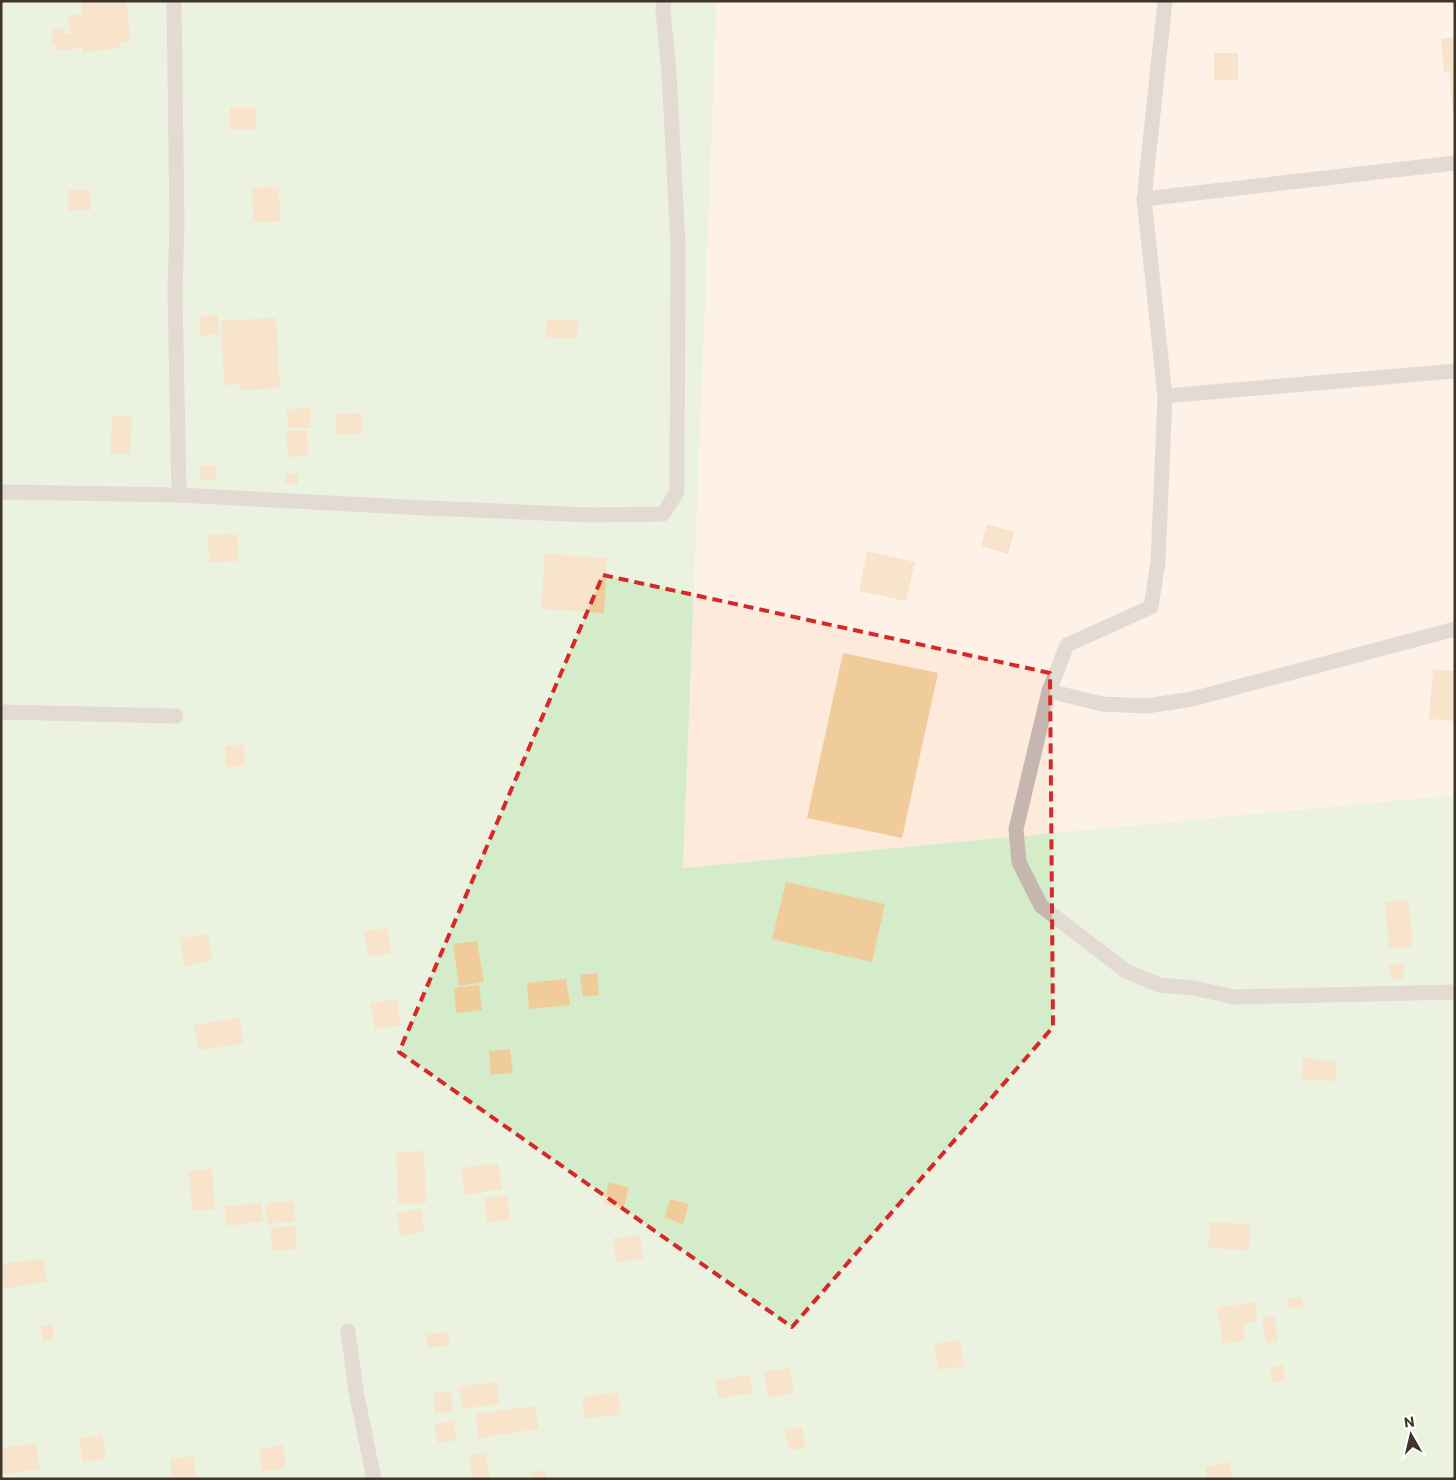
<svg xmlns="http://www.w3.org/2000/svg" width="1456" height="1480" viewBox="0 0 1456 1480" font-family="Commissioner,sans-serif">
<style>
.industrial{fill:#feeadb}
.green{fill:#d5eccb}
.building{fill:#efcc9a}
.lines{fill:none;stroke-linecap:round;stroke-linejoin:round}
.street{stroke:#c6b6b0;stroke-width:15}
.marked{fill:none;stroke:#d62828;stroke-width:4;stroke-dasharray:10 6;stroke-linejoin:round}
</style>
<rect width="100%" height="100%" fill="#fdf8f2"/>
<path class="industrial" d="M717 1H1455V795L683 868Z"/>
<path class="green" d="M1 1H717L683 868 1455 795V1479H1Z"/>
<g class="building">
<path d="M81 1H126L131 41 119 43V48L83 53 82 48 57 51 56 44H53L51 30 64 28V34L71 33 68 16 83 14Z"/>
<path d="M1455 37V112H1453L1449 71 1444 72 1441 39Z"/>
<rect x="1214" y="53" width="24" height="27"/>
<rect x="230" y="108" width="26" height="21"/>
<path d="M279 187 280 221 253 222 252 188Z"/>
<path d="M68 190H90L91 210 69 211Z"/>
<path d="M218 315 219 334 200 336 199 316Z"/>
<path d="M276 318 280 388 240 390V384L224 385 221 321Z"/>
<path d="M547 319 578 321 577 339 546 337Z"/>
<path d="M311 408V428H288L287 409Z"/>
<path d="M361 413 363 433 337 435 336 414Z"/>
<path d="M112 416 132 417 130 454 110 453Z"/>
<path d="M307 430 308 456 288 457 286 431Z"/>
<path d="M215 465 216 480 201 481 200 467Z"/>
<rect x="285" y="473" width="13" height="11"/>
<path d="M987 524 1014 532 1008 554 981 546Z"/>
<path d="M237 534 238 561 209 562 208 535Z"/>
<path d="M867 551 915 562 906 601 859 591Z"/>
<path d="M545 554 607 558 604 613 541 609Z"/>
<path d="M843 653 938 673 902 838 807 818Z"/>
<path d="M1433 669 1455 671V721L1429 719Z"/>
<path d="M244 744 245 765 226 767 225 746Z"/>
<path d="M786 882 885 904 872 962 772 939Z"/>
<path d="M1408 900 1413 946 1389 949 1385 902Z"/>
<path d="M387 928 391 953 368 957 364 931Z"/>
<path d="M208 934 212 961 184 966 180 938Z"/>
<path d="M477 941 484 982 459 986 453 944Z"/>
<path d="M1403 964 1404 978 1391 980 1389 965Z"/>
<path d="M597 973 599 995 583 997 580 975Z"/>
<path d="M566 979 570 1005 529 1009 527 983Z"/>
<path d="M479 985 482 1010 456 1013 454 988Z"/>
<path d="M397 999 401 1025 375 1029 370 1003Z"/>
<path d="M240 1018 243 1044 198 1050 194 1025Z"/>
<path d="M510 1049 513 1073 491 1075 489 1051Z"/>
<path d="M1303 1058 1337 1061 1336 1081 1302 1079Z"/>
<path d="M424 1151 426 1203 398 1204 396 1152Z"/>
<path d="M498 1163 502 1189 465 1195 461 1168Z"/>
<path d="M212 1169 215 1209 192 1211 189 1171Z"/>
<path d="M609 1182 629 1188 623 1210 603 1204Z"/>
<path d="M507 1195 510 1219 487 1223 484 1198Z"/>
<path d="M670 1199 689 1204 683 1224 665 1218Z"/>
<path d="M293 1201 295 1221 268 1224 265 1204Z"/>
<path d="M261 1202 263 1221 227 1226 224 1207Z"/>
<path d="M421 1209 424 1232 400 1236 397 1213Z"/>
<path d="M1210 1222 1250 1224 1249 1250 1208 1248Z"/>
<path d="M295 1226 297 1249 272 1251 270 1228Z"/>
<path d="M640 1235 643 1259 616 1262 613 1238Z"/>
<path d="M43 1258 47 1282 3 1289 1 1264Z"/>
<path d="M1302 1297 1303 1307 1289 1309 1288 1299Z"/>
<path d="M1255 1302 1257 1321 1243 1323 1245 1340 1223 1344 1217 1308Z"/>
<path d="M1274 1316 1278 1341 1266 1343 1262 1318Z"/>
<path d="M52 1324 54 1339 43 1341 40 1326Z"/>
<path d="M448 1332 450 1345 428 1348 426 1334Z"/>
<path d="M960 1340 964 1366 938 1370 934 1344Z"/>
<path d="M1283 1365 1285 1380 1273 1382 1270 1368Z"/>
<path d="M790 1368 794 1393 768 1397 764 1372Z"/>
<path d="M750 1375 753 1393 718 1398 715 1381Z"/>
<path d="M497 1382 499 1404 463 1409 459 1386Z"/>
<path d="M452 1392 453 1412 435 1413 433 1393Z"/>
<path d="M618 1392 621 1414 585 1419 582 1397Z"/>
<path d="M535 1406 539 1429 478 1438 475 1414Z"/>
<path d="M454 1421 457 1440 438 1443 434 1424Z"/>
<path d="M802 1427 805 1448 789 1450 785 1430Z"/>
<path d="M102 1435 106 1458 83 1462 79 1438Z"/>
<path d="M36 1443 40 1469 1 1475V1448Z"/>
<path d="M283 1445 286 1468 262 1471 259 1449Z"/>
<path d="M486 1452 490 1479H473L469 1455Z"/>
<path d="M194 1456 196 1477 172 1479 170 1459Z"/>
<path d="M1230 1462 1233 1479H1207L1205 1467Z"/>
<path d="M546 1470 547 1479H531L530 1473Z"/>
</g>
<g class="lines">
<g class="street">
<path d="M174 1 177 224 175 292 179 495"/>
<path d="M1165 1 1144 199 1165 396 1158 562 1151 607 1067 645 1049 691 1016 829 1019 862 1041 906 1126 971 1159 985 1194 988 1234 997 1455 992"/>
<path d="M1144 199 1455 163"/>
<path d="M1165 396 1455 371"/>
<path d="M1 492 179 495 425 508 591 515 663 514 677 492 678 244 669 73 663 11 664 1"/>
<path d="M1049 691 1102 704 1147 706 1192 699 1455 629"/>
<path d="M1 712 176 716"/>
<path d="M348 1331 356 1391 374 1479"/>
</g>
</g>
<path d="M0 0H1456V1480H0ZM603 575 1050 673 1053 1027 792 1327 399 1052Z" fill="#fdf8f2" fill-opacity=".55" fill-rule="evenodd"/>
<path class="marked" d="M603 575 1050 673 1053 1027 792 1327 399 1052Z"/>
<rect width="1456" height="1480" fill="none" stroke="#3e3429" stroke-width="5"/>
<g transform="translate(1411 1435) rotate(352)" stroke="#ffffff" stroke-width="4" paint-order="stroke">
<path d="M0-4L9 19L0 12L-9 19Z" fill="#3e3429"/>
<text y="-8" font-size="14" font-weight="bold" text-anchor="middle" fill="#3e3429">N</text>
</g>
</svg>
